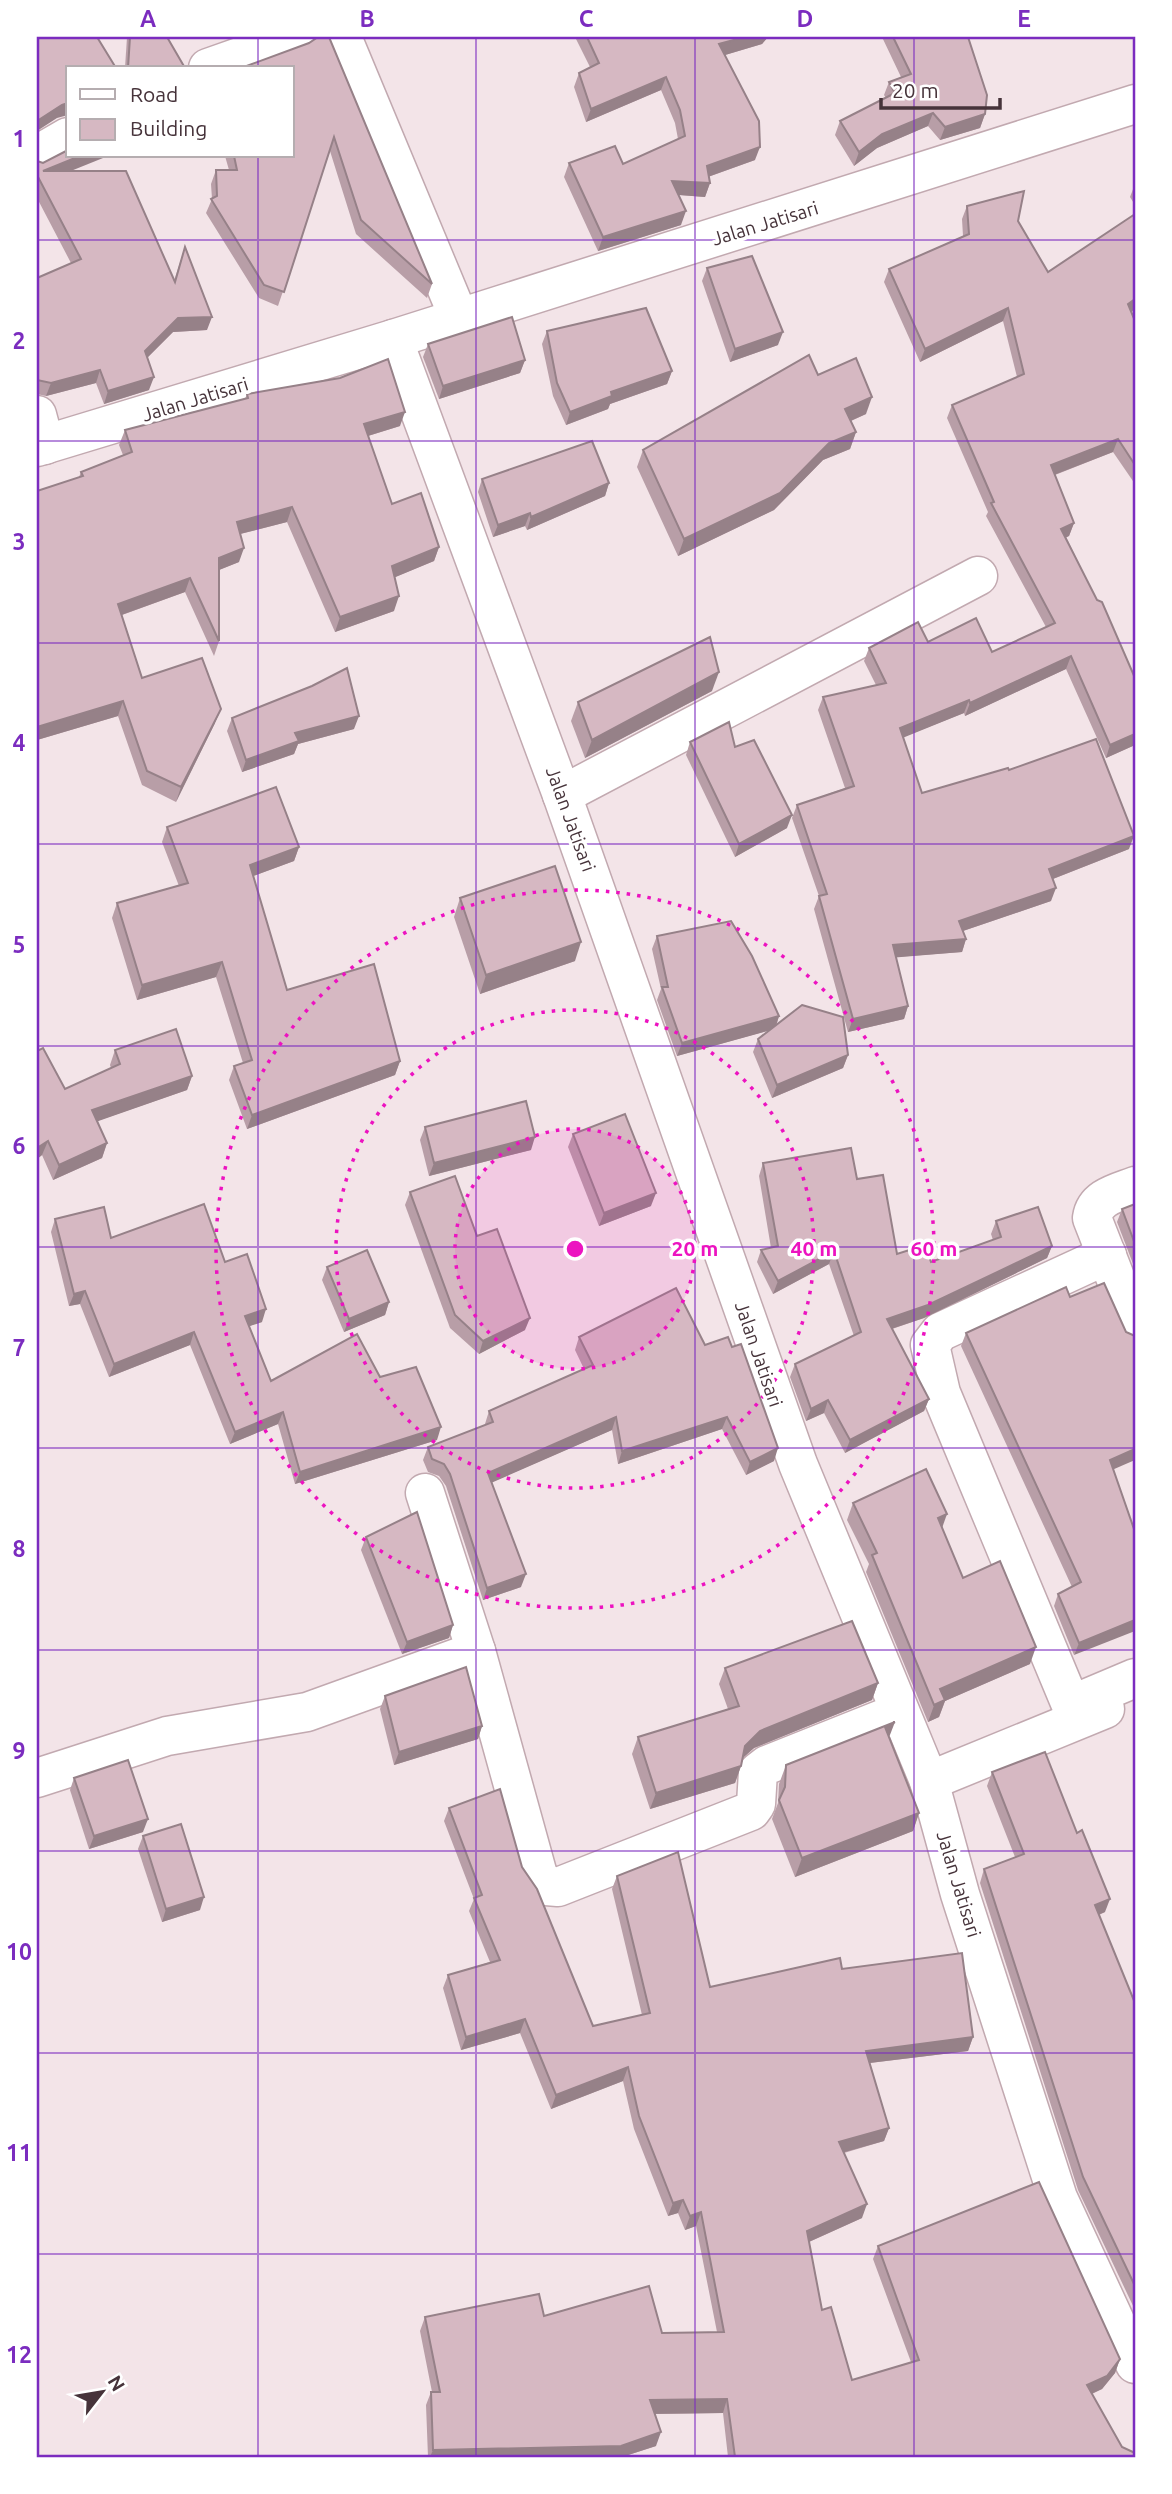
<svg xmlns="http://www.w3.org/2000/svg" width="1172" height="2494" viewBox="0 0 1172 2494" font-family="Ubuntu,sans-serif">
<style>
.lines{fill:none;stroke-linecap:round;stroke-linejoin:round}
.minor-casing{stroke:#c2a9b0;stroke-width:41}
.tertiary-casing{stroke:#c2a9b0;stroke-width:41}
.minor{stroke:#fff;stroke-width:38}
.tertiary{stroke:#fff;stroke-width:38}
.wall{fill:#b89ea7}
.shaded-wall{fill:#968188}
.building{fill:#d6b8c2;stroke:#968188;stroke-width:2}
.grid{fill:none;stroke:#7b2cbf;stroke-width:2;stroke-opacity:0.55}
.ring{fill:none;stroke:#ec13c0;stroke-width:3.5;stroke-dasharray:3.5 7}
.labels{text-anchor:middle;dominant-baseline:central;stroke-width:7;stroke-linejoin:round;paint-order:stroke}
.street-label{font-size:19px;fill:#46333a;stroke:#fff}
.centre{fill:#ec13c0;stroke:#fff;stroke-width:3.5}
.ring-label{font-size:21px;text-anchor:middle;font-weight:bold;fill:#ec13c0;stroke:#fff;stroke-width:7;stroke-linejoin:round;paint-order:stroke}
.neatline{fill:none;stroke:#7b2cbf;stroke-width:2.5}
.grid-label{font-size:23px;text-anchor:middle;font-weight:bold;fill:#7b2cbf}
</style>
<rect width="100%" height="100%" fill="#f3e4e8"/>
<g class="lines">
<g class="minor-casing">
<g id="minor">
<path d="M342 37 459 318"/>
<path d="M208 68 296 37"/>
<path d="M37 155 68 137"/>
<path d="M393 339 562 795 798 1464 929 1781 960 1894 1058 2198 1135 2364"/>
<path d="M37 415 45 445"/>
<path d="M562 795 978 576"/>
<path d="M1135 1186C1117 1193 1095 1197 1092 1218L1135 1328"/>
<path d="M1107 1255 940 1332 930 1345 941 1393 1071 1705 1135 1678"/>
<path d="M425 1493 476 1651 538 1875 546 1886 558 1887 751 1811 756 1804 758 1772 767 1765 900 1712"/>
<path d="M37 1778 167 1736 307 1712 476 1651"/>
<path d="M929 1781 1105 1709"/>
</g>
</g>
<g class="tertiary-casing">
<path id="tertiary" d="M37 447 393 339 1135 104"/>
</g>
<use href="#minor" class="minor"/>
<use href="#tertiary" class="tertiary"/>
</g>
<g class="wall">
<path d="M127 37H167L185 68H125Z"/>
<path d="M317 37H329L432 284 427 298 356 234 330 151 278 306 259 298 206 213 212 199 211 184 216 170H229L225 156H292L309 43Z"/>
<path d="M575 37H768L762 44 725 55 755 160 708 177 710 183 705 197 679 195 681 225 598 251 564 177 569 163 623 164 678 139 675 123 661 90 586 122 574 87 579 73 590 67Z"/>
<path d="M882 37H968L985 114 980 128 940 140 928 126 877 148 854 166 835 135 840 121 886 98 884 95 889 82 901 77Z"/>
<path d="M37 161 71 171 174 281 185 247 207 330 173 332 148 357 149 390 104 404 96 383 46 396 37 394V278L71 263 37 198Z"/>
<path d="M1135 184V205L1130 197Z"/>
<path d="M967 206 1018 221 1048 272 1135 309 1132 312 1135 321V484L1113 452 1055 475 1074 523 1069 536 1066 537 1135 678V745L1106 758 1066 669 965 716 964 713 903 737 922 793 1009 770 1129 849 1053 879 1051 901 963 931 966 939 962 952 896 957 908 1006 904 1019 848 1032 814 909 819 896 792 818 797 805 845 788 818 710 823 697 876 685 864 661 869 648 928 642 992 652 1046 627 986 516 988 512 947 418 952 405 1017 377 1003 321 920 362 884 282 889 269 963 236 962 219Z"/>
<path d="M707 268 778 345 730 362 702 281Z"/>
<path d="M547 331 672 371 667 384 610 404 608 409 566 425 553 396 542 344Z"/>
<path d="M428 344 525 360 520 373 439 399 423 357Z"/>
<path d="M818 375 866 414 851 421 856 432 850 449 823 460 774 510 678 556 637 467 643 450Z"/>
<path d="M247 394 400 426 368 436 392 504 439 547 434 561 395 577 394 611 335 632 287 522 240 534 239 562 219 570V641L214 656 185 592 122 615 142 678 215 723 176 802 142 785 118 716 37 740V491L79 477 81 472 123 455 119 445 125 430 245 399Z"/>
<path d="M482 479 609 483 605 496 527 530 525 526 493 537 478 492Z"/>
<path d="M712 691 585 758 571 721 578 702Z"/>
<path d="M232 718 354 729 298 744 294 754 242 772 227 731Z"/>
<path d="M690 742 735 747 787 828 735 857 686 755Z"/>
<path d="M167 827 299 847 294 861 253 876 287 990 400 1061 395 1075 247 1129 229 1080 234 1066 243 1063 216 977 137 1000 112 918 117 903 179 886 162 842Z"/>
<path d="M460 898 575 961 480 994 454 917Z"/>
<path d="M657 936 779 1016 776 1026 848 1055 843 1068 772 1098 753 1052 758 1039 770 1030 677 1056 657 1000 661 989 652 949Z"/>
<path d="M115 1050 192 1076 187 1090 97 1121 107 1143 102 1158 53 1180 42 1155 37 1159V1051L65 1089 111 1068 110 1065Z"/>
<path d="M425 1127 531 1150 429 1176 420 1140Z"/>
<path d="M573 1134 651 1206 599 1226 568 1147Z"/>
<path d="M763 1163 857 1179 897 1254 931 1262 993 1240 991 1234 996 1221 1052 1246 1047 1258 924 1318 892 1329 929 1399 924 1411 845 1453 824 1413 806 1421 790 1377 795 1364 854 1336 829 1264 773 1294 757 1262 761 1250 771 1248 759 1176Z"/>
<path d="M410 1192 477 1236 525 1330 479 1354 450 1328 405 1205Z"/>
<path d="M1135 1204V1269L1117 1222 1122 1209Z"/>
<path d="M55 1219 111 1238 225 1262 262 1322 249 1326 271 1381 380 1377 437 1440 295 1484 278 1424 230 1444 190 1345 109 1377 80 1304 69 1306 51 1232Z"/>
<path d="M327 1267 389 1302 385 1315 344 1332 322 1280Z"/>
<path d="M1070 1297 1126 1332 1113 1469 1134 1529 1074 1655 1054 1606 1058 1594 1072 1587 961 1346 966 1333Z"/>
<path d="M579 1337 705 1345 774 1461 746 1475 722 1429 618 1464 612 1430 492 1482 521 1587 483 1600 446 1486 439 1476 428 1472 423 1460 428 1447 485 1425V1424L489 1411 584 1369 575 1350Z"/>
<path d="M853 1503 942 1528 963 1578 1030 1664 945 1701 939 1717 928 1722 866 1572 869 1564 847 1520Z"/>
<path d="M366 1537 453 1625 449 1638 402 1654 361 1550Z"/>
<path d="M725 1668 878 1683 872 1700 754 1748 743 1758 741 1766 735 1783 650 1809 632 1754 638 1737 728 1709 719 1684Z"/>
<path d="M385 1696 482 1726 478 1739 394 1765 380 1709Z"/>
<path d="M786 1765 919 1813 913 1831 795 1877 772 1819 778 1803 779 1784Z"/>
<path d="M992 1772 1105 1912 1099 1915 1135 2003V2310L1078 2190 980 1883 984 1869 1015 1857 987 1786Z"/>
<path d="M74 1778 143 1832 89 1849 70 1790Z"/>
<path d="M449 1808 522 1867 593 2026 642 2015 612 1889 617 1876 710 1987 842 1969 973 2037 968 2051 870 2063 889 2128 884 2141 844 2153 862 2218 809 2242 822 2310 852 2380 911 2362 873 2259 878 2246 1120 2359 1115 2373 1102 2389 1092 2394 1122 2447 1135 2457H728L723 2413 654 2414 656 2446 622 2457H428L426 2405 431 2392H432L420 2331 425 2317 544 2316 662 2333 717 2332 696 2226 685 2230 678 2213 668 2216 634 2129 623 2081 551 2109 520 2033 461 2050 443 1988 448 1975 490 1962 469 1911 474 1899 444 1821Z"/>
<path d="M143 1836 200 1910 162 1922 138 1849Z"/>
</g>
<g class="shaded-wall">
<path d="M745 37H768L762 44 715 58 719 44Z"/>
<path d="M666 77 661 90 586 122 591 109Z"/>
<path d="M68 103V115L57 118 37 131V121L62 105Z"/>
<path d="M933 113 928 126 877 148 854 166 859 152 882 134Z"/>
<path d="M985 114 980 128 940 140 945 127Z"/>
<path d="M760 147 755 160 702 179 707 166Z"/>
<path d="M80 156H108L41 183 43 171Z"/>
<path d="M672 181 710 183 705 197 667 194Z"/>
<path d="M686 211 681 225 598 251 603 237Z"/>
<path d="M1135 299V309L1123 317 1128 304Z"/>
<path d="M1008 308 1003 321 920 362 925 349Z"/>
<path d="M212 317 207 330 173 332 141 364 145 351 178 318Z"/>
<path d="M783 332 778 345 730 362 735 349Z"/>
<path d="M525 360 520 373 439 399 443 386Z"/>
<path d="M100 370 96 383 46 396 51 383Z"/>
<path d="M672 371 667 384 610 404 608 409 566 425 570 412 611 392Z"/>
<path d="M154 377 149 390 104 404 108 391Z"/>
<path d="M872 397 866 414 839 426 845 409Z"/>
<path d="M405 412 400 426 358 439 364 424Z"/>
<path d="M856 432 850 449 823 460 774 510 678 556 684 539 829 443Z"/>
<path d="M1118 439 1113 452 1046 478 1051 465Z"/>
<path d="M609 483 605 496 527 530 531 517Z"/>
<path d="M292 507 287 522 232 536 237 522Z"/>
<path d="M530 513 525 526 493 537 498 525Z"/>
<path d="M1074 523 1069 536 1057 542 1061 529Z"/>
<path d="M439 547 434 561 386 581 392 566Z"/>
<path d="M244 548 239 562 214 572 219 558Z"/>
<path d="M190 578 185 592 113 618 118 604Z"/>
<path d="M399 596 394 611 335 632 340 617Z"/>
<path d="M1071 656 1066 669 965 716 970 703Z"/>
<path d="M719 672 712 691 585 758 592 740Z"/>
<path d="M969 700 964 713 895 741 900 728Z"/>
<path d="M123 701 118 716 37 740V727Z"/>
<path d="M221 709 215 723 176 802 181 787Z"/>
<path d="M359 716 354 729 298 744 294 754 242 772 246 760 295 733Z"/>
<path d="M1135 734V745L1106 758 1110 745Z"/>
<path d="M792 815 787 828 735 857 739 844Z"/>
<path d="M1134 836 1129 849 1045 882 1049 869Z"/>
<path d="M299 847 294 861 245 879 250 865Z"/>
<path d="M1056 888 1051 901 954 934 959 921Z"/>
<path d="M966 939 962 952 889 958 893 945Z"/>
<path d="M581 942 575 961 480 994 486 975Z"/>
<path d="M222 962 216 977 137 1000 142 985Z"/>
<path d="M908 1006 904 1019 848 1032 853 1019Z"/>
<path d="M779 1016 775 1029 677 1056 682 1043Z"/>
<path d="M848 1055 843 1068 772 1098 777 1085Z"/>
<path d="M400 1061 395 1075 247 1129 252 1115Z"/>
<path d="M192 1076 187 1090 87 1125 92 1110Z"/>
<path d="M535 1137 531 1150 429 1176 434 1163Z"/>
<path d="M48 1141 42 1155 37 1159V1148Z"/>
<path d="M107 1143 102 1158 53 1180 59 1165Z"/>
<path d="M656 1193 651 1206 599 1226 604 1213Z"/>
<path d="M1052 1246 1047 1258 924 1318 882 1332 887 1319Z"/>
<path d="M834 1251 829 1264 773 1294 778 1281Z"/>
<path d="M85 1291 80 1304 69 1306 74 1294Z"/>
<path d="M389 1302 385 1315 344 1332 349 1319Z"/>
<path d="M266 1309 262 1322 241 1329 245 1316Z"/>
<path d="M530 1318 525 1330 479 1354 483 1341Z"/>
<path d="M194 1332 190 1345 109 1377 114 1364Z"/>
<path d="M929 1399 924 1411 845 1453 850 1440Z"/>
<path d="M828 1400 824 1413 806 1421 811 1409Z"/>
<path d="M283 1412 278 1424 230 1444 235 1432Z"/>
<path d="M616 1417 612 1430 484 1486 488 1473Z"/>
<path d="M727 1417 722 1429 618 1464 622 1451Z"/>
<path d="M441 1427 437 1440 295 1484 300 1472Z"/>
<path d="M778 1448 774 1461 746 1475 750 1462Z"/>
<path d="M1135 1449V1460L1105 1473 1110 1460Z"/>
<path d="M947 1514 941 1531 938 1518Z"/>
<path d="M526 1574 521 1587 483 1600 487 1588Z"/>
<path d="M1135 1620V1631L1074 1655 1079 1643Z"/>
<path d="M453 1625 449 1638 402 1654 407 1642Z"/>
<path d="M1036 1647 1030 1664 945 1701 939 1717 928 1722 940 1689Z"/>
<path d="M878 1683 872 1700 754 1748 738 1762 745 1746 760 1731Z"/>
<path d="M895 1722 888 1740 885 1727Z"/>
<path d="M482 1726 478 1739 394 1765 399 1752Z"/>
<path d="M741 1766 735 1783 650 1809 656 1793Z"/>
<path d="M919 1813 913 1831 795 1877 802 1858Z"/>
<path d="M148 1819 143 1832 89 1849 94 1836Z"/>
<path d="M204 1897 200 1910 162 1922 166 1909Z"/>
<path d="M1110 1899 1105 1912 1090 1918 1095 1905Z"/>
<path d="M525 2019 520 2033 461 2050 466 2037Z"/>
<path d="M973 2037 968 2051 861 2064 866 2051Z"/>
<path d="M628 2067 623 2081 551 2109 556 2095Z"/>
<path d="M889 2128 884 2141 834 2155 839 2142Z"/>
<path d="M683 2200 678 2213 668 2216 673 2203Z"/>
<path d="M867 2204 862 2218 802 2245 807 2231Z"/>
<path d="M701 2212 696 2226 685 2230 690 2216Z"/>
<path d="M1120 2359 1115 2373 1102 2389 1082 2398 1087 2385Z"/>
<path d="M727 2399 723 2413 645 2414 650 2400Z"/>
<path d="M661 2432 656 2446 622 2457H430L433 2450Z"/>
</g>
<g class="building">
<path d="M37 37H97L116 68H68V103L62 105 37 121Z"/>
<path d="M130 37H167L185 68H128Z"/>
<path d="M318 37H329L432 284 361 220 334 137 284 292 264 285 211 199 217 196 216 170H237L234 156H292V68H241L309 43Z"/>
<path d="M587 37H745L719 44 759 121 760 147 707 166 710 183 672 181 686 211 603 237 569 163 615 146 623 164 685 136 680 110 666 77 591 109 579 73 599 63Z"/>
<path d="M893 37H968L987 95 985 114 945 127 933 113 882 134 859 152 840 121 895 93 889 82 911 74Z"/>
<path d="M68 150V156H80L43 171H126L175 282 185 247 212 317 178 318 145 351 154 377 108 391 100 370 51 383 37 380V278L81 259 37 175V161L43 163Z"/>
<path d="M1024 191 1018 221 1048 272 1135 214V299L1128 304 1135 321V465L1118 439 1051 465 1074 523 1061 529 1097 600 1102 602 1135 678V734L1110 745 1071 656 970 703 969 700 900 728 922 793 1008 768 1009 770 1096 739 1134 836 1049 869 1056 888 959 921 966 939 893 945 908 1006 853 1019 819 896 827 894 797 805 854 786 823 697 886 683 869 648 918 622 928 642 976 618 992 652 1055 623 991 503 994 502 952 405 1024 374 1008 308 925 349 889 269 969 234 967 206Z"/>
<path d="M752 256 783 332 735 349 707 268Z"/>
<path d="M646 308 672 371 611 392 612 396 570 412 557 383 547 331Z"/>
<path d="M512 317 525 360 443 386 428 344Z"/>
<path d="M809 355 818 375 856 358 872 397 845 409 856 432 829 443 780 493 684 539 643 450Z"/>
<path d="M388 359 405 412 364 424 392 504 421 493 439 547 392 566 399 596 340 617 292 507 237 522 244 548 219 558V641L190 578 118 604 142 678 202 658 221 709 181 787 147 771 123 701 37 727V491L83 476 81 472 132 452 125 430 248 398 247 394 340 378Z"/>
<path d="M592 441 609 483 531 517 530 513 498 525 482 479Z"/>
<path d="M710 637 719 672 592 740 578 702Z"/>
<path d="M347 668 359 716 295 733 299 741 246 760 232 718 312 686Z"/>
<path d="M729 722 735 747 754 740 792 815 739 844 690 742Z"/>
<path d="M276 787 299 847 250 865 287 990 374 964 400 1061 252 1115 234 1066 252 1060 222 962 142 985 117 903 188 883 167 827Z"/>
<path d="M555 866 581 942 486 975 460 898Z"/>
<path d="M731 921 752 956 779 1016 682 1043 662 987H668L657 936Z"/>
<path d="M802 1005 843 1017 848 1055 777 1085 758 1039Z"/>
<path d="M176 1029 192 1076 92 1110 107 1143 59 1165 48 1141 37 1148V1051L43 1048 65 1089 120 1064 115 1050Z"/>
<path d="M526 1101 535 1137 434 1163 425 1127Z"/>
<path d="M625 1114 656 1193 604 1213 573 1134Z"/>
<path d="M851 1148 857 1179 883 1175 897 1254 925 1245 931 1262 1001 1237 996 1221 1038 1207 1052 1246 928 1305 887 1319 929 1399 850 1440 828 1400 811 1409 795 1364 861 1332 834 1251 778 1281 761 1250 778 1246 763 1163Z"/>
<path d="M455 1176 477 1236 497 1229 530 1318 483 1341 455 1315 410 1192Z"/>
<path d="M204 1204 225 1262 247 1254 266 1309 245 1316 271 1381 357 1334 380 1377 416 1367 441 1427 300 1472 283 1412 235 1432 194 1332 114 1364 85 1291 74 1294 55 1219 104 1207 111 1238Z"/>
<path d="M1135 1204V1244L1122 1209Z"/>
<path d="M367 1250 389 1302 349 1319 327 1267Z"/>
<path d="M1104 1283 1126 1332 1135 1336V1449L1110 1460 1134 1529H1135V1620L1079 1643 1058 1594 1081 1582 966 1333 1066 1287 1070 1297Z"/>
<path d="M676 1288 705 1345 728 1337 732 1347 741 1344 778 1448 750 1462 727 1417 622 1451 616 1417 488 1473 526 1574 487 1588 450 1474 444 1464 432 1459 428 1447 493 1422 489 1411 593 1365 579 1337Z"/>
<path d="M926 1469 947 1514 938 1518 963 1578 1000 1561 1036 1647 940 1689 945 1700 934 1705 872 1555 877 1553 853 1503Z"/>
<path d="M417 1512 453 1625 407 1642 366 1537Z"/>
<path d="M852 1621 878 1683 760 1731 745 1746 741 1766 656 1793 638 1737 739 1706 725 1668Z"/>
<path d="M466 1667 482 1726 399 1752 385 1696Z"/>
<path d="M895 1722 885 1727 919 1813 802 1858 779 1800 785 1787 786 1765Z"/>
<path d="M1045 1752 1077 1833 1082 1830 1110 1899 1095 1905 1135 2003V2286L1083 2177 984 1869 1024 1854 992 1772Z"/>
<path d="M128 1760 148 1819 94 1836 74 1778Z"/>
<path d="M500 1789 522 1867 537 1889 593 2026 650 2013 617 1876 678 1852 710 1987 840 1958 842 1969 962 1953 973 2037 866 2051 889 2128 839 2142 867 2204 807 2231 822 2310 831 2307 852 2380 919 2360 878 2246 1039 2182 1120 2359 1107 2376 1087 2385 1122 2447 1135 2453V2457H735L727 2399 650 2400 661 2432 621 2446 433 2450 431 2392H440L425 2317 539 2294 544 2316 649 2286 662 2333 724 2332 701 2212 690 2216 683 2200 673 2203 639 2116 628 2067 556 2095 525 2019 466 2037 448 1975 500 1960 474 1898 482 1895 449 1808Z"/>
<path d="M181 1824 204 1897 166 1909 143 1836Z"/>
</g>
<path class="grid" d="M258 37V68M476 37V2457M695 37V2457M914 37V2457M258 156V2457M37 240H1135M37 441H1135M37 643H1135M37 844H1135M37 1046H1135M37 1247H1135M37 1448H1135M37 1650H1135M37 1851H1135M37 2053H1135M37 2254H1135"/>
<circle cx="575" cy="1249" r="120" fill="#ec13c0" fill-opacity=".12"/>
<g class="ring">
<circle cx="575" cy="1249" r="120"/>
<circle cx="575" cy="1249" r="239"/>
<circle cx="575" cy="1249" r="359"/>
</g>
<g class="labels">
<g class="street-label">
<text transform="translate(765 223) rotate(-17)">Jalan Jatisari</text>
<text transform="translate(195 399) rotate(-17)">Jalan Jatisari</text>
<text transform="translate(571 819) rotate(70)">Jalan Jatisari</text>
<text transform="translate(759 1354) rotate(71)">Jalan Jatisari</text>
<text transform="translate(959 1884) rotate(73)">Jalan Jatisari</text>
</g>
</g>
<circle cx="575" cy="1249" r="10" class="centre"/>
<g class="ring-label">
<text x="695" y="1256">20 m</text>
<text x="814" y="1256">40 m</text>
<text x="934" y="1256">60 m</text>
</g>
<rect width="1172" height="2494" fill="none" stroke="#ffffff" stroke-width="77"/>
<rect x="66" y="66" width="228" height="91" fill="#ffffff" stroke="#b5adb0" stroke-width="2"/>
<rect x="80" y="89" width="35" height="10" fill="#ffffff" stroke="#b5adb0" stroke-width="2"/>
<text x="130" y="102" font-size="21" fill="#46333a">Road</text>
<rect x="80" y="119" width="35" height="21" fill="#d6b8c2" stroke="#b5adb0" stroke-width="2"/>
<text x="130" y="136" font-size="21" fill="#46333a">Building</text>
<g transform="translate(102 2392) rotate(59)" stroke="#ffffff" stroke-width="5" paint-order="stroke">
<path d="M0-5L12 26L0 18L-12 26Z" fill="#46333a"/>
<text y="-10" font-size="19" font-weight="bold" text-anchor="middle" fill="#46333a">N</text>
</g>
<path d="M881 98v10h119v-10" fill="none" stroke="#46333a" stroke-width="3.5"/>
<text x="892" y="98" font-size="21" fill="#46333a" stroke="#ffffff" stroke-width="5" paint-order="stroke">20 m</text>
<rect x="38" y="38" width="1096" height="2418" class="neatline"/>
<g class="grid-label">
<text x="148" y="27">A</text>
<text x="367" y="27">B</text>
<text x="586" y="27">C</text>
<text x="805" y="27">D</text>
<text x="1024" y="27">E</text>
<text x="19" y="147">1</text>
<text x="19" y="349">2</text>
<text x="19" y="550">3</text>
<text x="19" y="751">4</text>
<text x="19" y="953">5</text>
<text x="19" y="1154">6</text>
<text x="19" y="1356">7</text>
<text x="19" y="1557">8</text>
<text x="19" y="1759">9</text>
<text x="19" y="1960">10</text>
<text x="19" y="2161">11</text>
<text x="19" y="2363">12</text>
</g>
</svg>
